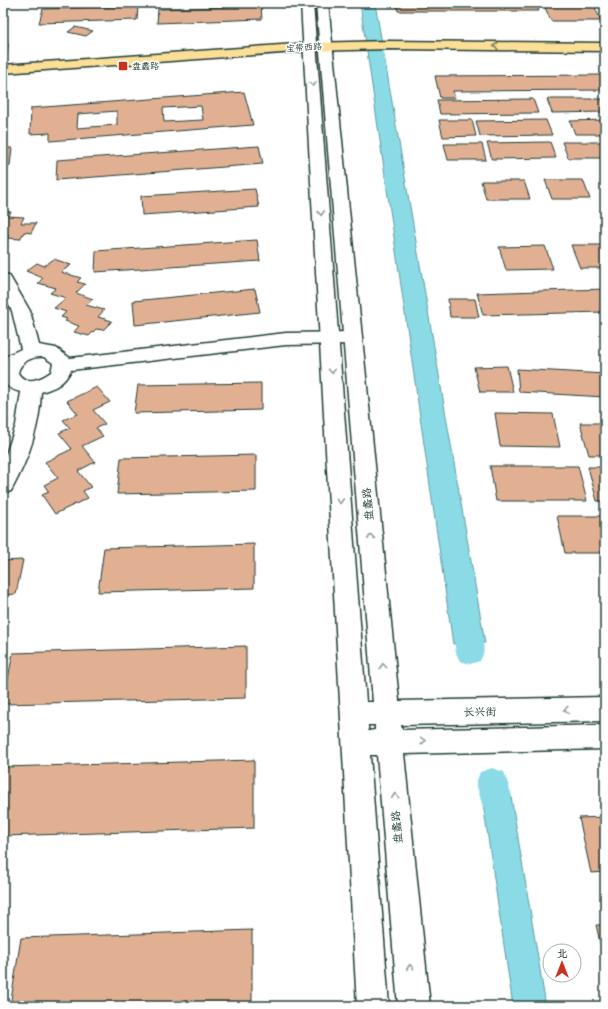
<svg xmlns="http://www.w3.org/2000/svg" width="608" height="1009" viewBox="0 0 608 1009" font-family="'Balsamiq Sans','LXGW WenKai TC',sans-serif">
<style>
.water{fill:#8bdbe6;stroke:#609c9f}
.lines{fill:none;stroke-linecap:round;stroke-linejoin:round}
.canal{fill:#8bdbe6;fill-rule:evenodd}
.building{fill:#e1b093;stroke:#1f3d34;fill-rule:evenodd}
.street-casing{stroke:#1f3d34;stroke-width:3}
.secondary-casing{stroke:#1f3d34;stroke-width:3}
.primary-casing{stroke:#1f3d34;stroke-width:3}
.street{fill:#fff;fill-rule:evenodd}
.secondary{fill:#fff;fill-rule:evenodd}
.primary{fill:#fcde96;fill-rule:evenodd}
.oneway{stroke:#828560}
.oneway2{stroke:#8f9e9a}
.poi-dot{fill:#c8321e;stroke:#fff;stroke-width:1.5}
.labels{text-anchor:middle;dominant-baseline:central;stroke-width:3;stroke-linejoin:round;paint-order:stroke}
.far-street-label{font-size:9px;fill:#1f3d34;stroke:#fff}
.far-poi-label{font-size:9px;fill:#1f3d34;stroke:#fff;text-anchor:start}
.street-label{font-size:11px;fill:#1f3d34;stroke:#fff}
</style>
<rect width="100%" height="100%" fill="#fff"/>
<filter id="ink" filterUnits="userSpaceOnUse"><feTurbulence type="fractalNoise" baseFrequency=".025" numOctaves="2"/><feDisplacementMap in="SourceGraphic" scale="8" xChannelSelector="R" yChannelSelector="G"/><feConvolveMatrix kernelMatrix="1 2 1 2 8 2 1 2 1" color-interpolation-filters="sRGB"/></filter>
<g filter="url(#ink)">
<g class="water">
<path d="M360 3H375L485 643 453 644Z"/>
<path d="M511 796 546 1006H513L482 797Z"/>
</g>
<g class="lines">
<g class="canal">
<path d="M469 631 479 634C484 645 486 650 480 661L470 664 460 661C454 650 453 645 459 634Z"/>
<path d="M492 768 504 772 512 796 507 807 495 812 483 807 476 783 480 772Z"/>
</g>
</g>
<g class="building">
<path d="M396 3H535L539 11H398Z"/>
<path d="M543 3H593L601 21H551Z"/>
<path d="M138 6 137 20 39 23 43 9Z"/>
<path d="M261 6 262 19 157 23 158 9Z"/>
<path d="M75 27 93 31 86 36 68 32Z"/>
<path d="M3 44H8L7 54 3 55Z"/>
<path d="M605 75V90L453 91 455 98H440L435 76Z"/>
<path d="M244 92 253 125 50 141V133L30 134 31 108ZM201 106 203 120 164 122 163 108ZM117 111V125L77 128 78 114Z"/>
<path d="M533 99 538 113 440 114 437 100Z"/>
<path d="M547 99H605V112L552 113Z"/>
<path d="M439 120H472L476 136 443 137Z"/>
<path d="M546 120 552 135 480 136 476 121Z"/>
<path d="M605 120V134H575L570 121Z"/>
<path d="M550 142 556 158 492 159 487 143Z"/>
<path d="M562 142H605V158H568Z"/>
<path d="M444 144H482L486 160H448Z"/>
<path d="M259 146 263 164 56 180 57 160Z"/>
<path d="M3 148H12L10 166H3Z"/>
<path d="M545 180H583L590 199H552Z"/>
<path d="M481 181H524L530 199H486Z"/>
<path d="M255 189 259 207 142 215 141 196Z"/>
<path d="M3 211 11 212 8 216 24 217 21 223H36L31 233 24 232 20 239 7 238 8 235H3Z"/>
<path d="M257 240 260 261 95 272 96 251Z"/>
<path d="M571 245H605V268H580Z"/>
<path d="M545 246 553 269 506 270 499 247Z"/>
<path d="M54 259 71 265 61 272 81 278 77 282 85 284 76 293 93 299 86 305 104 310 98 317 112 321 103 330 96 329 89 336 74 332 79 326 65 321 67 319 61 317 66 312 54 308 66 298 50 293 56 288 38 283 43 278 26 271 37 263 44 266Z"/>
<path d="M255 289 260 312 135 325 133 301Z"/>
<path d="M605 289V312L483 315 477 293Z"/>
<path d="M448 299H475L479 317H450Z"/>
<path d="M507 366 513 392H480L474 367Z"/>
<path d="M517 369 605 374V397L519 392Z"/>
<path d="M261 383V410L134 413 138 385Z"/>
<path d="M97 387 110 402 93 410 105 424 96 428 103 436 82 446 95 462 78 471 91 487 83 491 88 498 55 514 42 495 49 492 44 485 58 478 45 462 72 449 59 433 70 428 63 420 78 414 67 401Z"/>
<path d="M495 413 553 414 560 447 500 446Z"/>
<path d="M580 423H605V455H589Z"/>
<path d="M256 455V491L117 494 121 458Z"/>
<path d="M490 466H578L587 501H496Z"/>
<path d="M588 467H605V501H597Z"/>
<path d="M557 516H605V553H565Z"/>
<path d="M254 544V588L98 592 104 548Z"/>
<path d="M23 560 16 594 5 595 3 604V561Z"/>
<path d="M246 646V698L3 704 13 653Z"/>
<path d="M254 760V828L3 836V767Z"/>
<path d="M605 817V872L591 873 579 818Z"/>
<path d="M596 925H605V964Z"/>
<path d="M252 930V1006H10L21 938Z"/>
</g>
<g class="lines">
<g class="street-casing">
<path id="street" d="M3 274 9 275 30 311 39 345 56 348 70 358 286 333 353 332 360 334 362 338 360 342 353 344 286 345 71 370C64 384 55 388 41 392 40 427 28 460 11 491L3 493V463L16 425 21 392C1 387 3 380 3 362L8 355 21 349 12 311 3 295ZM44 357 53 363 51 372C41 379 26 386 18 373 20 361 33 356 44 357Z"/>
</g>
<g class="secondary-casing">
<path id="secondary" d="M301 3H313L366 702H373L316 3H328L399 701 605 697V721L401 725 402 730 605 725V749L404 754 430 1006H398L377 755H370L389 1006H357ZM368 725H375V730L368 731Z"/>
</g>
<g class="primary-casing">
<path id="primary" d="M389 41 605 43V51L389 49 310 51 3 73V65L310 43Z"/>
</g>
<use href="#street" class="street"/>
<use href="#secondary" class="secondary"/>
<use href="#primary" class="primary"/>
</g>
<defs><path id="oneway-chevron" d="M-2-3.5L2.5 0L-2 3.5" fill="none" stroke-width="1.6" stroke-linecap="round" stroke-linejoin="round"/></defs>
<use class="oneway" href="#oneway-chevron" transform="translate(496 46) rotate(-180)"/>
<g class="oneway2">
<use href="#oneway-chevron" transform="translate(313 84) rotate(86)"/>
<use href="#oneway-chevron" transform="translate(321 213) rotate(86)"/>
<use href="#oneway-chevron" transform="translate(332 371) rotate(86)"/>
<use href="#oneway-chevron" transform="translate(340 501) rotate(86)"/>
<use href="#oneway-chevron" transform="translate(371 537) rotate(-95)"/>
<use href="#oneway-chevron" transform="translate(383 666) rotate(-95)"/>
<use href="#oneway-chevron" transform="translate(566 710) rotate(178)"/>
<use href="#oneway-chevron" transform="translate(423 741) rotate(-1)"/>
<use href="#oneway-chevron" transform="translate(395 796) rotate(-95)"/>
<use href="#oneway-chevron" transform="translate(410 967) rotate(-95)"/>
</g>
</g>
<rect class="poi-dot" x="118" y="61" width="10" height="10" rx="2"/>
<g class="labels">
<g class="far-street-label">
<text transform="translate(304 48) rotate(-4)">宝带西路</text>
</g>
<g class="far-poi-label">
<text x="132" y="66">盘蠡路</text>
</g>
<g class="street-label">
<text transform="translate(368 504) rotate(-95)">盘蠡路</text>
<text transform="translate(480 712) rotate(-1)">长兴街</text>
<text transform="translate(397 827) rotate(-95)">盘蠡路</text>
</g>
</g>
<rect width="608" height="1009" fill="none" stroke="#fff" stroke-width="16"/>
<rect x="8" y="8" width="592" height="993" fill="none" stroke="#1f3d34" stroke-width="1.5" filter="url(#ink)"/>
<g transform="translate(562 963)"><circle r="19" fill="#ffffff" stroke="#a5b1ae"/>
<path d="M0-3L7 15L0 10L-7 15Z" fill="#c8321e"/>
<text y="-6" font-size="11" font-weight="bold" text-anchor="middle" fill="#1f3d34">北</text>
</g>
</svg>
